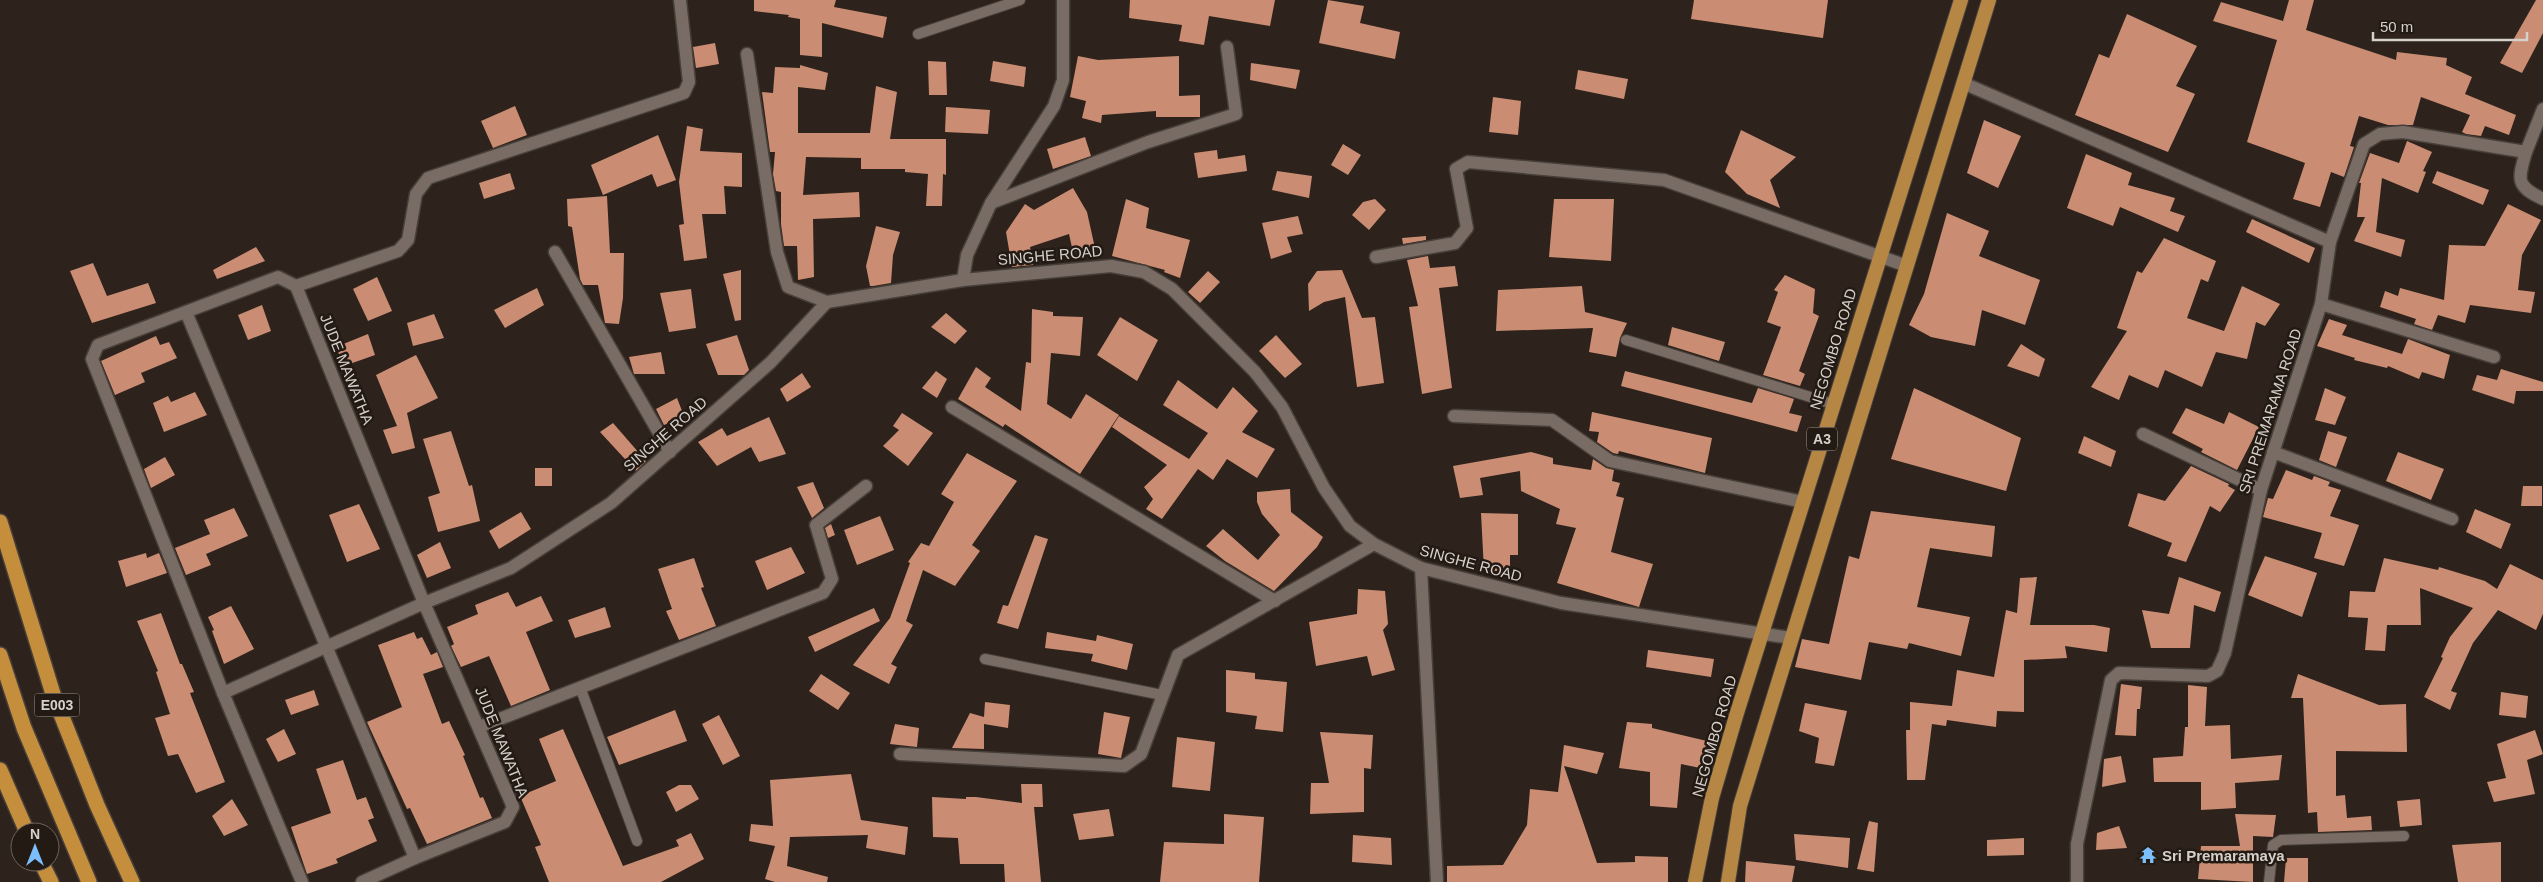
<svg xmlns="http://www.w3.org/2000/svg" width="2543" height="882" viewBox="0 0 2543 882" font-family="Helvetica,sans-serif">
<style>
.building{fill:#ca8d73}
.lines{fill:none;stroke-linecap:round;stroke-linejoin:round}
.service-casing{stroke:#473f39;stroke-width:12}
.minor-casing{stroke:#473f39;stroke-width:15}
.trunk-casing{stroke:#473f39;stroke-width:16}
.motorway-casing{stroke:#473f39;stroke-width:18}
.service{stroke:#786c64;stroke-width:10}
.minor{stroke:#786c64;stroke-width:12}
.trunk{stroke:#b68744;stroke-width:14}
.motorway{stroke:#c58e3c;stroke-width:15}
.labels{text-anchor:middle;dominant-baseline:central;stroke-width:5;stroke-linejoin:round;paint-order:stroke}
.shield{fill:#231a13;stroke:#a09994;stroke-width:1}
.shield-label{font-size:14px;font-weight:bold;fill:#d6d0cb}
.street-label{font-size:15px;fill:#d6d0cb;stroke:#231a13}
.poi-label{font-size:15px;font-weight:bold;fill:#d6d0cb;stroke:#231a13;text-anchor:start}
</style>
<rect width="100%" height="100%" fill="#2d231c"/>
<g class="building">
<path d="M754 0H836L834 7 887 17 883 38 822 23V57L800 55V19L788 17 789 15 754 11Z"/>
<path d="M1130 0H1275L1270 26 1209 16 1204 45 1179 41 1182 25 1129 18Z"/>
<path d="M1328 0 1364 6 1360 23 1400 32 1395 59 1319 43Z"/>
<path d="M1694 0H1828L1823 38 1691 19Z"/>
<path d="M2289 0H2314L2306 30 2396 60 2397 52 2447 58 2446 65 2472 77 2465 94 2516 115 2509 135 2485 126 2481 136 2466 134 2462 132 2470 115 2421 97 2413 125H2388L2359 116 2350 146 2354 147 2344 177 2331 172 2320 207 2293 199 2305 163 2247 142 2277 40 2213 21 2221 2 2283 21Z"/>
<path d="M2536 0H2543V33L2522 73 2500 63Z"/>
<path d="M2127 14 2197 46 2176 86 2195 94 2168 152 2075 115 2099 54 2109 58Z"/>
<path d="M715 43 719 64 696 68 693 47Z"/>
<path d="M1078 56 1098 60 1179 56V96L1200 95V117H1156V111L1102 115 1101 123 1082 118 1086 101 1070 97Z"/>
<path d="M928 61 946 62 947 95H929Z"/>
<path d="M993 61 1026 67 1024 87 990 81Z"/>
<path d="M1251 63 1300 70 1296 89 1250 80Z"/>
<path d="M800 65 828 73 825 90 798 87V133H870L876 86 897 92 890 139H946V175L943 174 942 206H926L928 174 905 172V169H861V158L806 157 803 195 859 192 860 217 813 219 814 277 798 280 797 246H784L781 224V192L776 191 773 174 775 152H770L762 92 773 93 775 67 800 68Z"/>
<path d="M1578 70 1628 79 1624 99 1575 89Z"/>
<path d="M1493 97 1521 101 1518 135 1489 132Z"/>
<path d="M515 106 527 135 493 148 481 121Z"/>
<path d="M946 107 990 110 988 134 945 132Z"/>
<path d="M1984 120 2021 136 1998 188 1967 173Z"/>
<path d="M687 126 703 129 700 151 742 153V187L724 186 726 214H702L707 258 684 261 679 225 684 224 679 182Z"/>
<path d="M1741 130 1796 157 1770 180 1780 208 1747 194 1725 172Z"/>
<path d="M658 135 676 180 657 187 652 174 603 195 591 165Z"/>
<path d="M1085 137 1091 156 1053 169 1047 149Z"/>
<path d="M2407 141 2432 152 2423 171 2426 172 2418 193 2382 178 2376 232 2405 240 2401 257 2354 241 2365 217H2357L2361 183H2359L2370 153 2399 163Z"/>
<path d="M1343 144 1361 155 1348 175 1331 165Z"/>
<path d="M1217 150 1218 159 1245 155 1247 171 1198 178 1194 153Z"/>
<path d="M2086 154 2132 173 2128 185 2175 198 2170 211 2185 216 2178 232 2120 207 2113 226 2067 208Z"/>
<path d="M1277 171 1312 176 1309 198 1272 190Z"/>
<path d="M2437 171 2489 190 2483 205 2432 183Z"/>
<path d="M510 173 515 189 484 199 479 183Z"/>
<path d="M1073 188 1087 212 1095 248 1073 252 1069 234 1030 247 1033 265 1012 267 1006 232 1025 204 1034 210Z"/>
<path d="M607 196 610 253H624L623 298 619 324 605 323 598 285H583L580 279 572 227 568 226 567 199Z"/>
<path d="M1126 199 1149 208 1146 228 1190 240 1180 278 1164 272 1165 270 1112 256Z"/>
<path d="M1375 199 1386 210 1369 230 1352 215 1363 202Z"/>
<path d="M1554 199H1614L1611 261 1549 257Z"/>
<path d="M2508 204 2541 220 2522 255 2518 290 2535 292 2531 313 2470 305 2465 323 2438 315 2432 330 2414 324 2416 319 2380 307 2385 291 2398 296 2400 288 2444 300 2449 245 2485 246Z"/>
<path d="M1947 213 1989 231 1979 256 2040 280 2025 325 1982 310 1975 346 1931 337 1909 325 1924 294Z"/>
<path d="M1298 216 1303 234 1287 237 1292 252 1271 259 1262 223Z"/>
<path d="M2252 219 2315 248 2309 263 2246 232Z"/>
<path d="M876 226 900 232 893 255 891 283 873 286H870L866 266Z"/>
<path d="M1426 236V240L1403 244 1402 238Z"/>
<path d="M2164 238 2216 261 2208 282 2201 279 2187 318 2224 331 2242 286 2280 304 2265 326 2256 322 2247 359 2216 352 2202 387 2165 370 2158 388 2129 375 2119 400 2091 387 2127 331 2117 328 2137 271 2142 273Z"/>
<path d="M256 247 265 261 217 279 213 270Z"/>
<path d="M1428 256 1430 268 1455 266 1458 286 1439 288 1452 388 1422 394 1409 307 1418 306 1407 260Z"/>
<path d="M93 263 107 296 148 283 156 303 92 323 70 271Z"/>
<path d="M741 270V320L735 321 723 274Z"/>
<path d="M1342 270 1362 318 1375 317 1384 383 1357 387 1345 297 1324 302 1309 311 1308 284 1317 271Z"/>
<path d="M1208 271 1220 282 1200 303 1188 292Z"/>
<path d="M1785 275 1815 289 1813 313 1819 316 1799 371 1805 374 1800 386 1763 375 1781 327 1767 322 1778 292 1774 290Z"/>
<path d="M377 277 392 311 368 321 353 289Z"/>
<path d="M1582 286 1585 312 1627 323 1620 338 1616 357 1589 352 1593 328 1496 331 1498 290Z"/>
<path d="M537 288 544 305 505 328 494 310Z"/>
<path d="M691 289 696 328 669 332 660 293Z"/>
<path d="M262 305 271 331 248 340 238 315Z"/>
<path d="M1032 309 1053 312V316L1083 317 1080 356 1051 353 1047 404 1071 419 1086 394 1119 415 1080 474 1005 424 1003 427 958 399 976 367 991 378 985 387 1021 411 1026 362 1031 363Z"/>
<path d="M946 313 967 331 955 344 931 327Z"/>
<path d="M434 314 444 338 413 346 407 323Z"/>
<path d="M1120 317 1158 340 1137 381 1097 355Z"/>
<path d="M2329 319 2347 325 2342 335 2402 354 2408 339 2450 355 2444 379 2422 372 2419 379 2388 366 2387 368 2354 360 2355 358 2317 346Z"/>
<path d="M1672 327 1725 342 1719 361 1668 345Z"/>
<path d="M368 334 375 355 344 366 336 347Z"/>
<path d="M737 335 749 370 744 375H718L706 344Z"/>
<path d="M1276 335 1302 364 1285 378 1259 351Z"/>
<path d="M156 336 160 345 169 342 177 358 141 373 145 382 115 395 101 361Z"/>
<path d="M2021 344 2045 359 2039 377 2007 366Z"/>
<path d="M661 352 665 374H634L629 357Z"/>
<path d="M416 355 438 398 407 413 415 448 392 454 383 430 397 426 376 375Z"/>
<path d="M2501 369 2543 382V391H2516L2514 404 2472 390 2477 375 2497 380Z"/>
<path d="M936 371 947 379 937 398 922 388Z"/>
<path d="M1625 371 1752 403 1758 388 1794 399 1789 413 1802 416 1797 432 1621 386Z"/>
<path d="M802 373 811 387 787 402 780 389Z"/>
<path d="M1178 380 1217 409 1233 387 1258 411 1242 432 1275 449 1257 478 1227 459 1213 480 1198 469 1162 519 1146 509 1153 499 1144 487 1167 465 1112 427 1119 416 1189 459 1208 433 1163 405Z"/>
<path d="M1914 388 2021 438 2006 491 1891 459Z"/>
<path d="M2325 388 2346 397 2335 425 2315 420Z"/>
<path d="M195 392 207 415 164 432 153 403 168 396 171 402Z"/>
<path d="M677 398 684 416 664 425 656 409Z"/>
<path d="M2186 408 2224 424 2229 412 2259 427 2237 470 2201 452 2203 449 2172 433Z"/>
<path d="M1592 412 1712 438 1705 473 1619 451 1618 454 1613 453 1597 442 1599 432 1589 431Z"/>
<path d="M902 413 933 433 908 466 883 446 899 430 893 426Z"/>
<path d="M769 417 786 454 759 462 751 447 717 466 698 442 722 428 727 436Z"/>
<path d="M613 423 646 461 636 471 600 432Z"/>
<path d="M451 431 469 486 472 485 480 521 438 532 428 497 440 493 423 439Z"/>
<path d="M2328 431 2347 437 2336 467 2319 460Z"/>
<path d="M2084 436 2116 451 2111 467 2078 453Z"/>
<path d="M1531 452 1553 458V464L1591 470 1593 459 1606 468 1614 470 1612 481 1620 483 1616 496 1624 498 1611 552 1653 564 1639 607 1557 583 1576 528 1556 524 1560 509 1521 491 1520 471 1480 478 1483 495 1460 498 1453 466Z"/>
<path d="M2398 452 2444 469 2431 500 2386 481Z"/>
<path d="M967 453 1017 481 972 545 980 551 955 586 923 570 906 621 913 625 891 664 897 667 889 684 853 665 890 618 910 563 908 562 921 543 929 546 954 502 941 494Z"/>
<path d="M165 457 175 475 151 488 144 469Z"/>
<path d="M2191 466 2229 484 2228 486 2235 490 2220 512 2210 506 2186 562 2167 556 2172 543 2128 526 2138 493 2165 501Z"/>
<rect x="535" y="468" width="17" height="18"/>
<path d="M2286 470 2312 480 2314 476 2330 482 2328 486 2341 490 2330 516 2359 525 2344 566 2314 558 2322 533 2263 517 2268 498 2273 499Z"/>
<path d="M813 482 824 508 812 518 797 487Z"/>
<path d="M2523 486H2542V506H2521Z"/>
<path d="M1290 489 1291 512 1323 537 1317 547 1274 591 1225 561 1206 546 1223 529 1258 560 1280 535 1262 514 1257 502V492Z"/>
<path d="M359 504 380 549 347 562 329 515Z"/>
<path d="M234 508 248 536 206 554 211 565 186 575 175 548 210 534 204 520Z"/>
<path d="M2475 509 2511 524 2501 549 2466 532Z"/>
<path d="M1871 511 1995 526 1992 557 1930 548 1917 607 1970 617 1961 656 1909 643 1907 649 1869 642 1861 680 1795 667 1802 639 1829 644 1849 556 1859 559Z"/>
<path d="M521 512 531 529 499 549 489 531Z"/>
<path d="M1481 513 1518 514V555H1510V571H1484Z"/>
<path d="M880 516 894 550 857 565 844 530Z"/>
<path d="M831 524 835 535 828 538 825 528Z"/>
<path d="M1035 535 1048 539 1018 629 997 623 1003 605 1008 606Z"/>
<path d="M440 542 451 568 427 578 417 555Z"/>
<path d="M791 547 805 573 767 590 755 561Z"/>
<path d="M146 553 147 558 159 553 167 573 126 587 118 561Z"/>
<path d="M2265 556 2317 573 2302 617 2248 595Z"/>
<path d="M694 558 704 587 701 588 716 626 679 640 666 611 672 609 658 569Z"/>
<path d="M2384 558 2438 570 2439 567 2485 581 2497 589 2510 564 2543 580V614L2536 630 2498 610 2473 643 2451 691 2457 693 2450 710 2424 697 2443 658 2441 657 2450 637 2473 608 2420 588 2421 625H2387L2385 651 2365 650 2368 618 2348 617 2350 591 2375 592Z"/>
<path d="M2037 577 2030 625H2094L2110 628 2107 652 2065 646 2067 658 2024 660V712L1997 711 1996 727 1947 720 1946 726 1932 724 1925 780H1907L1906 730H1910V702L1952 706 1957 670 1994 677 2006 610 2017 613 2020 578Z"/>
<path d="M2179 577 2221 592 2215 612 2194 605 2190 648H2151L2142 610 2169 614Z"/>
<path d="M1358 589 1385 591 1388 624 1383 630 1395 670 1372 676 1367 656 1316 666 1309 622 1357 614Z"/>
<path d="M508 592 516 607 541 596 553 621 526 632 550 690 511 706 489 656 461 667 451 646 454 644 447 627 478 614 475 605Z"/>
<path d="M231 606 254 649 224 664 212 631 214 630 208 617Z"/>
<path d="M605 607 611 627 575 638 568 620Z"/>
<path d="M874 608 880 621 815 652 808 637Z"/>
<path d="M161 613 180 664H182L194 692 190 693 225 782 196 793 178 754 168 756 155 718 170 714 156 672 158 671 137 621Z"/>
<path d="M414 632 417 639 422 637 431 655 437 652 443 667 423 674 442 724 449 721 465 755 463 756 480 798 483 797 492 818 427 844 410 808 407 809 367 722 402 707 378 645Z"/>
<path d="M1047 632 1096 641 1097 635 1133 644 1127 670 1091 661 1093 654 1045 648Z"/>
<path d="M1648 650 1714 659 1711 677 1646 667Z"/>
<path d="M1226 670 1255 673V679L1287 682 1283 732 1255 729 1257 716 1226 712Z"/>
<path d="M821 674 850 693 838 710 809 691Z"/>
<path d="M2298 674 2379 705 2406 704 2407 752 2336 751V796L2345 795 2347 818 2371 816 2372 830 2318 832 2317 812 2308 813 2303 698H2291Z"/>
<path d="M2121 684 2142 687 2140 709H2137L2136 736 2115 735Z"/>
<path d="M2188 685 2207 687 2205 726 2230 725 2231 759 2282 755 2279 780 2235 783 2236 808 2201 810V782H2154L2153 758 2183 756 2185 727H2188Z"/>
<path d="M314 690 319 705 291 715 285 700Z"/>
<path d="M2501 692 2528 696 2526 718 2499 715Z"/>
<path d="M985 702 1010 705 1008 728 984 724V749L952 748 970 713 984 717Z"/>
<path d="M1805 703 1847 711 1834 766 1815 763 1819 738 1799 731Z"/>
<path d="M675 710 687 741 619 765 607 737Z"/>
<path d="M1104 712 1130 717 1121 758 1098 754Z"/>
<path d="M719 715 740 756 723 765 702 724Z"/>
<path d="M1627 722 1652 724V728L1707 741 1700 768 1681 764 1677 808 1650 806V772L1619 768Z"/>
<path d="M895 724 919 728 917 747 890 744Z"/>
<path d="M284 729 296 754 278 762 266 739Z"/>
<path d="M563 729 623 866 679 846 676 840 691 833 704 859 661 882H549L535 847 541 845 520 796 556 781 539 739Z"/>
<path d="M2535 730 2543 754 2527 760 2535 794 2494 802 2487 782 2506 778 2497 744Z"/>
<path d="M1320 732 1373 735 1371 769 1364 768V812L1310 814 1311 783H1329Z"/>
<path d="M1177 737 1215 742 1210 791 1172 787Z"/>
<path d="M1564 745 1604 753 1597 774 1564 766 1597 863 1635 862V856L1668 857V882H1447V866L1503 865 1527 825 1530 789 1558 792Z"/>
<path d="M2121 756 2126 782 2102 787 2104 759Z"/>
<path d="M343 760 357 800 366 797 374 818 368 820 377 841 336 859 338 863 307 874 291 827 331 813 316 769Z"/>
<path d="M851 774 861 820 908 827 905 855 866 848 868 835 790 837 787 866 828 877 827 882H775L765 879 775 846 749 841 751 824 773 826 770 780Z"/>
<path d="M1021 784H1042L1043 807H1034L1041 882H1005L1004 864H960L958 838 933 837 932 797 966 799V797H976L1022 803Z"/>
<path d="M679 785H691L699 799 676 812 666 792Z"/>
<path d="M232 799 248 825 224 836 212 816Z"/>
<path d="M2420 799 2422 825 2400 827 2397 801Z"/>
<path d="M1109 809 1114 836 1079 840 1073 814Z"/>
<path d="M1224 814 1264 817 1259 882H1160L1164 842 1224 844Z"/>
<path d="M2235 814 2276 815 2273 837 2253 836V882L2198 879 2201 846H2240Z"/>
<path d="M1869 821 1878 823 1874 872 1857 869Z"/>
<path d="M2119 826 2127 848 2096 850 2097 833Z"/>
<path d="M1794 834 1850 838 1848 868 1796 860Z"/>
<path d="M1353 835 1391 838 1392 865 1352 862Z"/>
<path d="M2024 838V855L1987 856V840Z"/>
<path d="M2501 842V882H2458L2452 845Z"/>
<path d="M2286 858H2308V882H2284Z"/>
<path d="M1746 861 1795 866 1792 882H1745Z"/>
</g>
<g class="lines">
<g class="service-casing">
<g id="service">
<path d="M918 34 1020 0"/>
<path d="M1626 340 1833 404"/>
<path d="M985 659 1162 695"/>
<path d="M580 687 637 841"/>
<path d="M2269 882 2273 845 2281 840 2404 836"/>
</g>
</g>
<g class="minor-casing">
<g id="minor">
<path d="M747 54 777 252 788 287 827 302"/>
<path d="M1963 83 2330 242 2321 304 2261 490 2225 653 2217 671 2208 676 2119 673 2111 680 2077 844V882"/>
<path d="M2526 152C2518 179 2515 186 2543 199"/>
<path d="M991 203 1148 142 1236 114 1227 47"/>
<path d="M2330 242 2364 144 2380 134 2403 132 2526 152 2543 109"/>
<path d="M555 252 670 452"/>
<path d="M1376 257 1455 243 1467 228 1456 169 1468 162 1664 180 1907 266"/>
<path d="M963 280 967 255 991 203 1054 106 1063 80V0"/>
<path d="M296 286 398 251 408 240 416 194 428 178 684 93 689 82 680 0"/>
<path d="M2321 304 2494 357"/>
<path d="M186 312 415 858 505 822 513 807 424 603 296 286 278 277 98 345 92 359 223 693 302 882"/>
<path d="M952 407 1275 601"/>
<path d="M1454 416 1552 420 1610 461 1803 502"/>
<path d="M2143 434 2261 490"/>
<path d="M2273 452 2452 519"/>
<path d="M1421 568 1437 882"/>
<path d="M223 693 424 603 511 568 611 503 771 362 827 302 963 280 1111 266 1144 272 1172 289 1255 372 1282 407 1324 488 1350 526 1374 544 1421 568 1561 603 1791 638"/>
<path d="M479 727 823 593 832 579 816 525 866 486"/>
<path d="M900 754 1124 766 1141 754 1178 655 1374 544"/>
<path d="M362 882 415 858"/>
</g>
</g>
<g class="trunk-casing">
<g id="trunk">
<path d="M1695 882 1712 798 1736 716 1961 0"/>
<path d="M1728 882 1740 806 1989 0"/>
</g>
</g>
<g class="motorway-casing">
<g id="motorway">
<path d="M0 522 53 694 97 805 132 882"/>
<path d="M0 655 24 728 89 882"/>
<path d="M0 770 27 832"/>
<path d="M41 862 51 882"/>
</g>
</g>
<use href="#service" class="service"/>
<use href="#minor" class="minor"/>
<use href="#trunk" class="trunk"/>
<use href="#motorway" class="motorway"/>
</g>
<defs>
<g id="temple-bare" transform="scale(1.35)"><path d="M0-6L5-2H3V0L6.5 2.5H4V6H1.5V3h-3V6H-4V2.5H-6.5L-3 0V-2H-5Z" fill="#7bbef9" stroke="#231a13" stroke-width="2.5" paint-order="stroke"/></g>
</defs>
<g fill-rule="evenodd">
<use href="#temple-bare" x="2148" y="855"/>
</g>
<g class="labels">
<g class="shield">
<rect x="1807" y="427.5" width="30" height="23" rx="4"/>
<rect x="34.5" y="693.5" width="45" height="23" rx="4"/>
</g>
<g class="shield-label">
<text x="1822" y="439">A3</text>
<text x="57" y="705">E003</text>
</g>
<g class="street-label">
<text transform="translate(1050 255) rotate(-5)">SINGHE ROAD</text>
<text transform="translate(1833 349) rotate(-73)">NEGOMBO ROAD</text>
<text transform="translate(347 369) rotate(68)">JUDE MAWATHA</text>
<text transform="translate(2270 411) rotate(-72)">SRI PREMARAMA ROAD</text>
<text transform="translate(665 434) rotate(-41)">SINGHE ROAD</text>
<text transform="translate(1471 563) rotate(15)">SINGHE ROAD</text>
<text transform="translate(1714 736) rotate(-74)">NEGOMBO ROAD</text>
<text transform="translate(502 742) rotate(68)">JUDE MAWATHA</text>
</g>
<g class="poi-label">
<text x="2162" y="855">Sri Premaramaya</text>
</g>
</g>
<g transform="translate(35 847)"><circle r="24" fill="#231a13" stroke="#6b635d"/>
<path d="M0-4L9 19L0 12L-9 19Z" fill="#7bbef9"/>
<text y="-8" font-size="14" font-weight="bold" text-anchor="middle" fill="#d6d0cb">N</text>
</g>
<path d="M2373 32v8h154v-8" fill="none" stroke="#d6d0cb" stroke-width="2.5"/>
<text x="2380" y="32" font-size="15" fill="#d6d0cb" stroke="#231a13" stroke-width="4" paint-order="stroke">50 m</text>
</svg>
